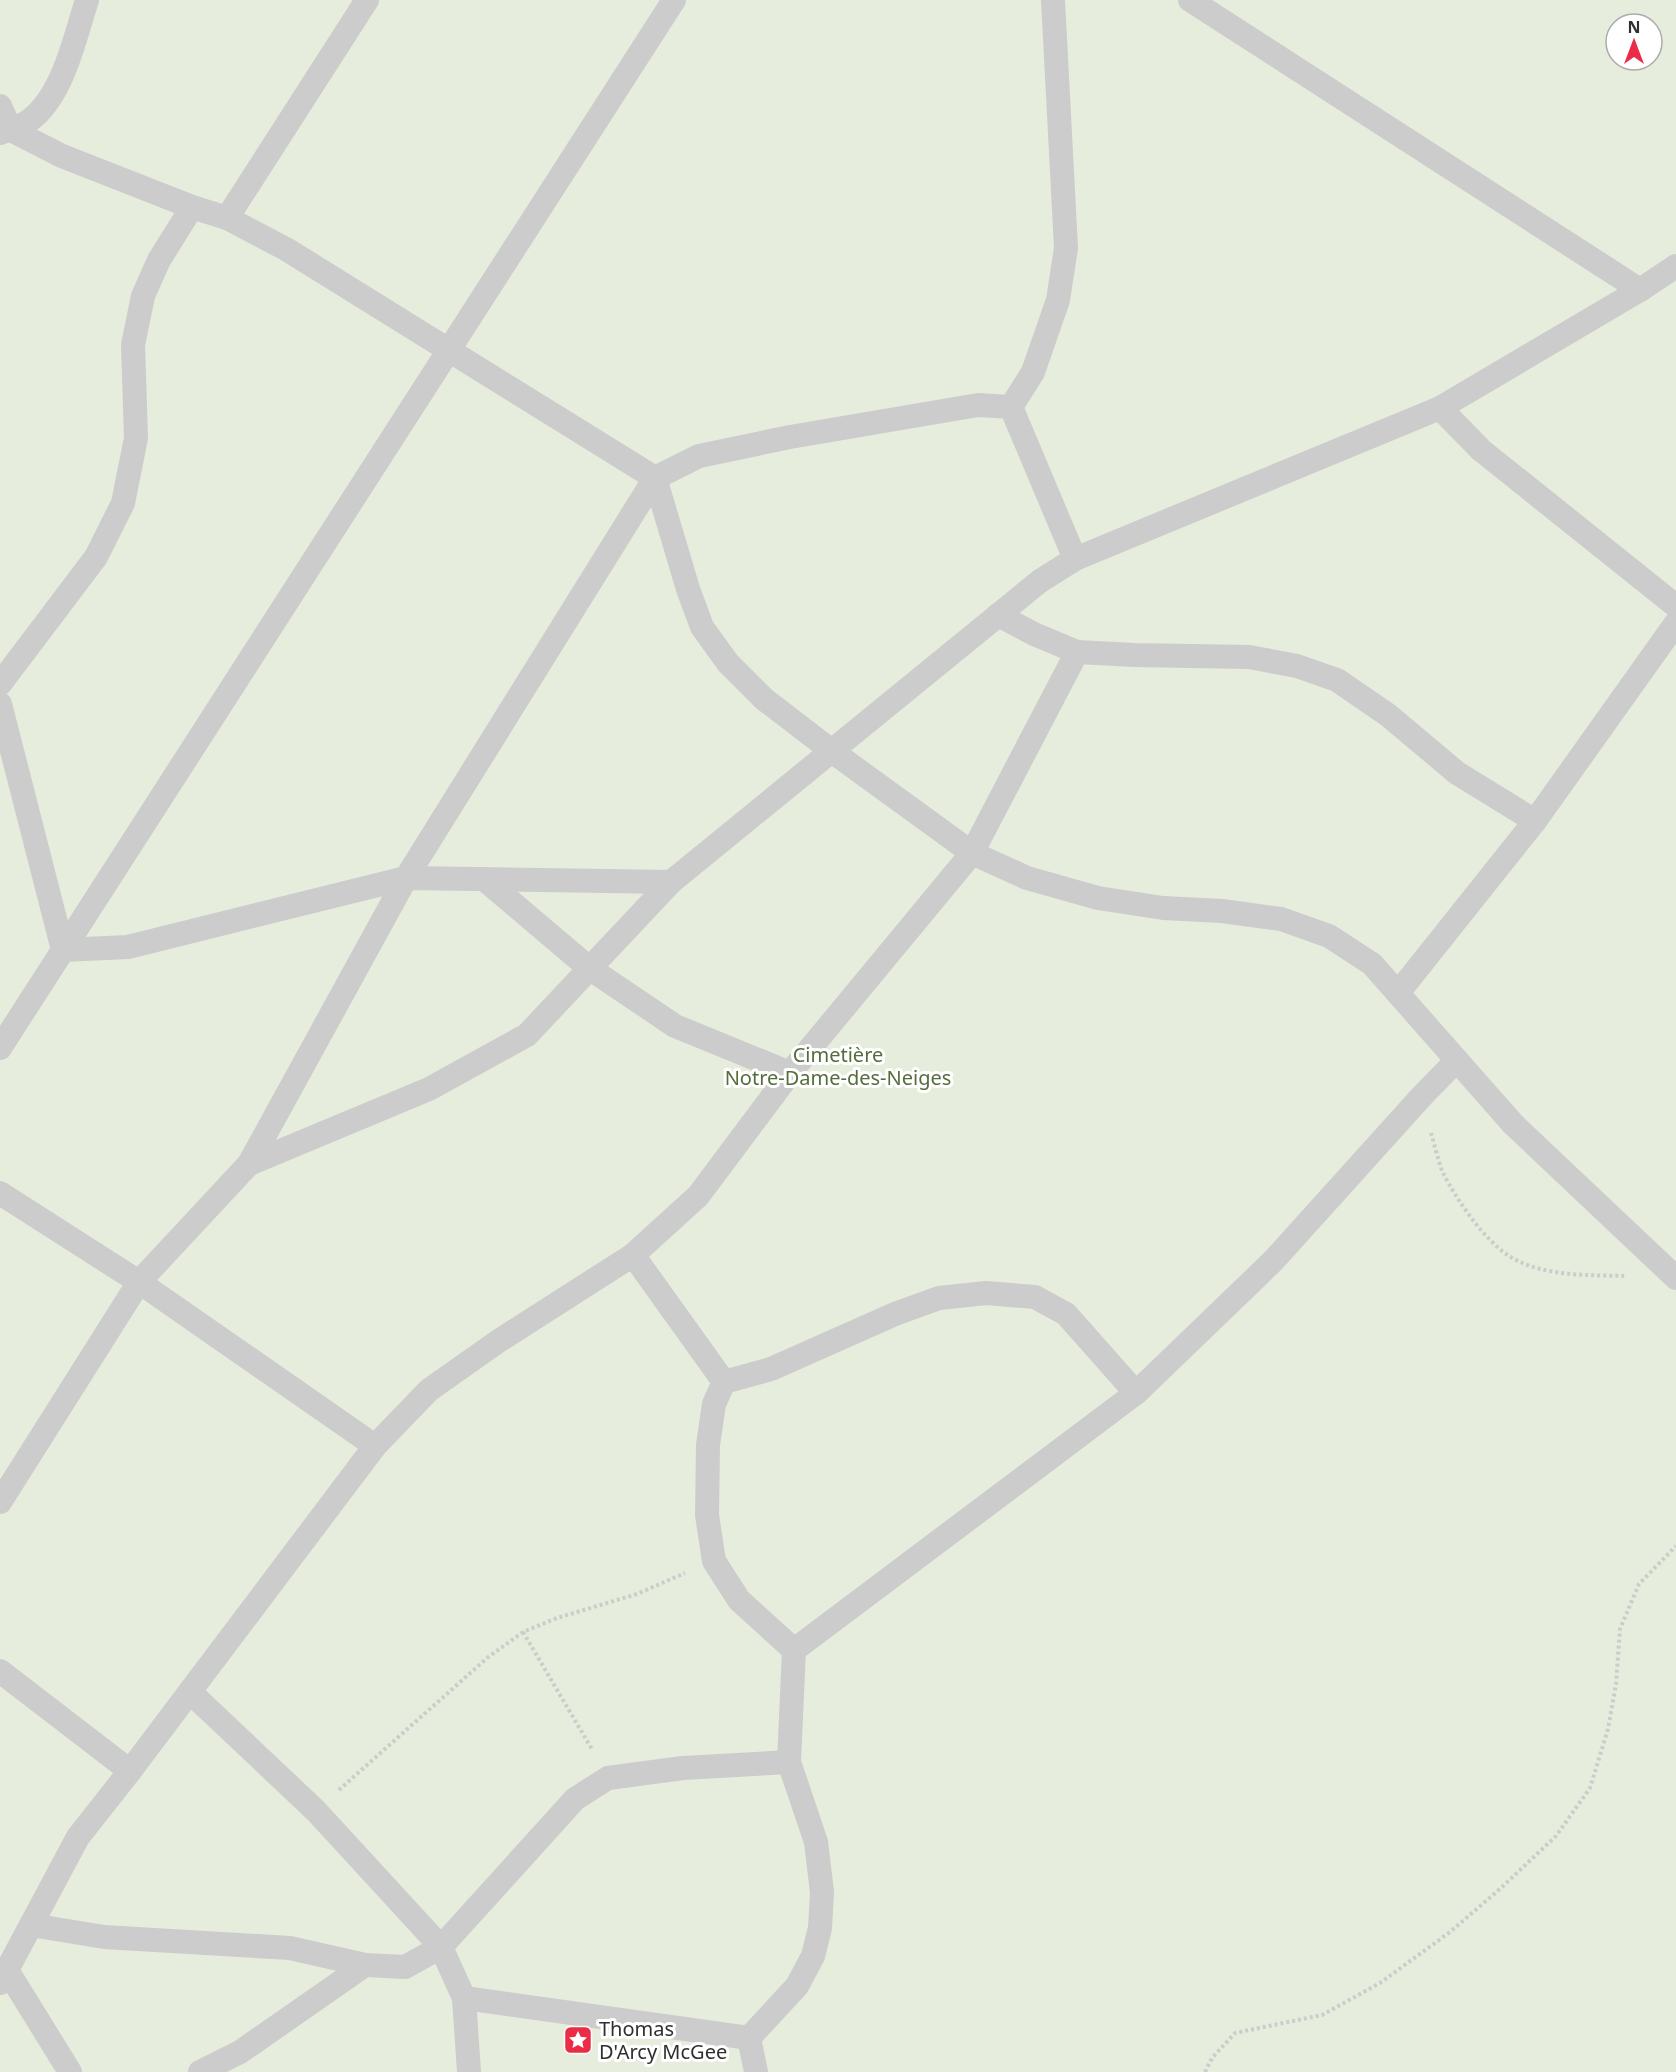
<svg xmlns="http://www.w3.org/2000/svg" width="1676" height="2072" viewBox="0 0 1676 2072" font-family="'Noto Sans',sans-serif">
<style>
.green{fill:#e6eddc;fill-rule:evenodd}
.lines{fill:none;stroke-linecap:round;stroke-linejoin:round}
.path{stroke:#ccc;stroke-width:4;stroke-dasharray:3 3;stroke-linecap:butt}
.service{stroke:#ccc;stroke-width:24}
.labels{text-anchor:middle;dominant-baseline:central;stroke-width:6;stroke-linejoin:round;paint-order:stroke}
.park-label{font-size:20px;fill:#556d3b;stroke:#fff}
.poi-label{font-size:20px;fill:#2f2f2f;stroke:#fff;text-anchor:start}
</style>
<rect width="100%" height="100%" fill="#fff"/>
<path class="green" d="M0 0H1676V2072H0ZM1616 24H1652V60H1616Z"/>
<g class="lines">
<g class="path">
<path d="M1431 1133C1435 1146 1438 1161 1443 1173 1457 1200 1483 1239 1509 1256 1542 1277 1589 1275 1627 1276"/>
<path d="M523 1632 593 1751"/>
<path d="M339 1790 487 1658 523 1632 557 1618 637 1594 685 1573"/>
<path d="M1205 2072 1212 2058 1235 2033 1322 2015 1380 1983 1450 1932 1501 1888 1556 1836 1590 1788 1608 1729 1616 1684 1620 1629 1639 1584 1676 1546"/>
</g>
<g class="service">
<path d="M367 0 227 218 286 249 655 478 688 589 702 627 728 663 764 699 833 752 972 853 1027 878 1098 898 1163 908 1222 911 1281 919 1329 936 1372 964 1513 1124 1676 1278"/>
<path d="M1190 0 1640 290"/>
<path d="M0 106 11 130 62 156 192 207 227 218"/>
<path d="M0 133C10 130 22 126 30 120 63 96 75 37 87 0"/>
<path d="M1011 407 1033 372 1058 300 1066 248 1053 0"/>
<path d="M1440 408 1481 450 1676 606"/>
<path d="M998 615 1034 634 1077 652 1134 655 1249 657 1297 666 1337 680 1388 715 1457 773 1535 821"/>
<path d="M0 684 96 557 123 503 136 438 133 345 143 296 159 260 192 207"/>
<path d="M0 704 63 950 128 947 406 878 671 882"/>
<path d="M484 879 589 968 675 1026 790 1073"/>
<path d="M1398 993 1535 821 1676 623"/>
<path d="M0 1048 674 0"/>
<path d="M249 1164 406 878 655 478 699 456 790 437 978 405 1011 407 1075 559"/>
<path d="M0 1193 139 1282 375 1446 130 1771 0 1671"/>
<path d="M633 1255 724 1382"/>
<path d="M375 1446 429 1390 500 1340 633 1255 698 1196 790 1073 972 853 1077 652"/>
<path d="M0 1502 139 1282 249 1164 429 1089 527 1035 671 882 1040 581 1075 559 1440 408 1640 290 1676 266"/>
<path d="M794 1650 1136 1393 1273 1261 1421 1097 1456 1061"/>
<path d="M31 1925 104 1937 290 1948 365 1965 405 1967 441 1947 316 1811 190 1692"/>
<path d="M7 1970 70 2072"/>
<path d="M0 1983 78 1837 130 1771"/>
<path d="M464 1998 749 2038"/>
<path d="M200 2072 240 2052 365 1965"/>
<path d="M469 2072 464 1998 441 1947 575 1799 608 1778 683 1768 789 1762"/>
<path d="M756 2072 749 2038 797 1986 813 1956 820 1928 822 1892 816 1842 789 1762 794 1650 739 1600 714 1561 707 1515 708 1445 714 1404 724 1382 771 1369 895 1314 939 1298 986 1293 1035 1297 1066 1314 1136 1393"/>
</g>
</g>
<defs>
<g id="sight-square" transform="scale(1.5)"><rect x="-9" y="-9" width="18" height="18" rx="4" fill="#eb2c46" stroke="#fff"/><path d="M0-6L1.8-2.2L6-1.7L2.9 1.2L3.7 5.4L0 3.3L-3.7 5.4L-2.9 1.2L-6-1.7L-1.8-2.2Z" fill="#fff"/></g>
</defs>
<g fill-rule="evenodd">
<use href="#sight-square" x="578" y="2040"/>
</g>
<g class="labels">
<g class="park-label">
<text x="838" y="1054">Cimetière<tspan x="838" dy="23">Notre-Dame-des-Neiges</tspan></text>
</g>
<g class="poi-label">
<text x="599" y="2028">Thomas<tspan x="599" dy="23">D'Arcy McGee</tspan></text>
</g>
</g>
<g transform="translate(1634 42)"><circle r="28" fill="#ffffff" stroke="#acacac" stroke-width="1.5"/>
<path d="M0-4.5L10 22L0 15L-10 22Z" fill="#eb2c46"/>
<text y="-9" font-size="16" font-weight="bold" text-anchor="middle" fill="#2f2f2f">N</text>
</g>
</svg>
